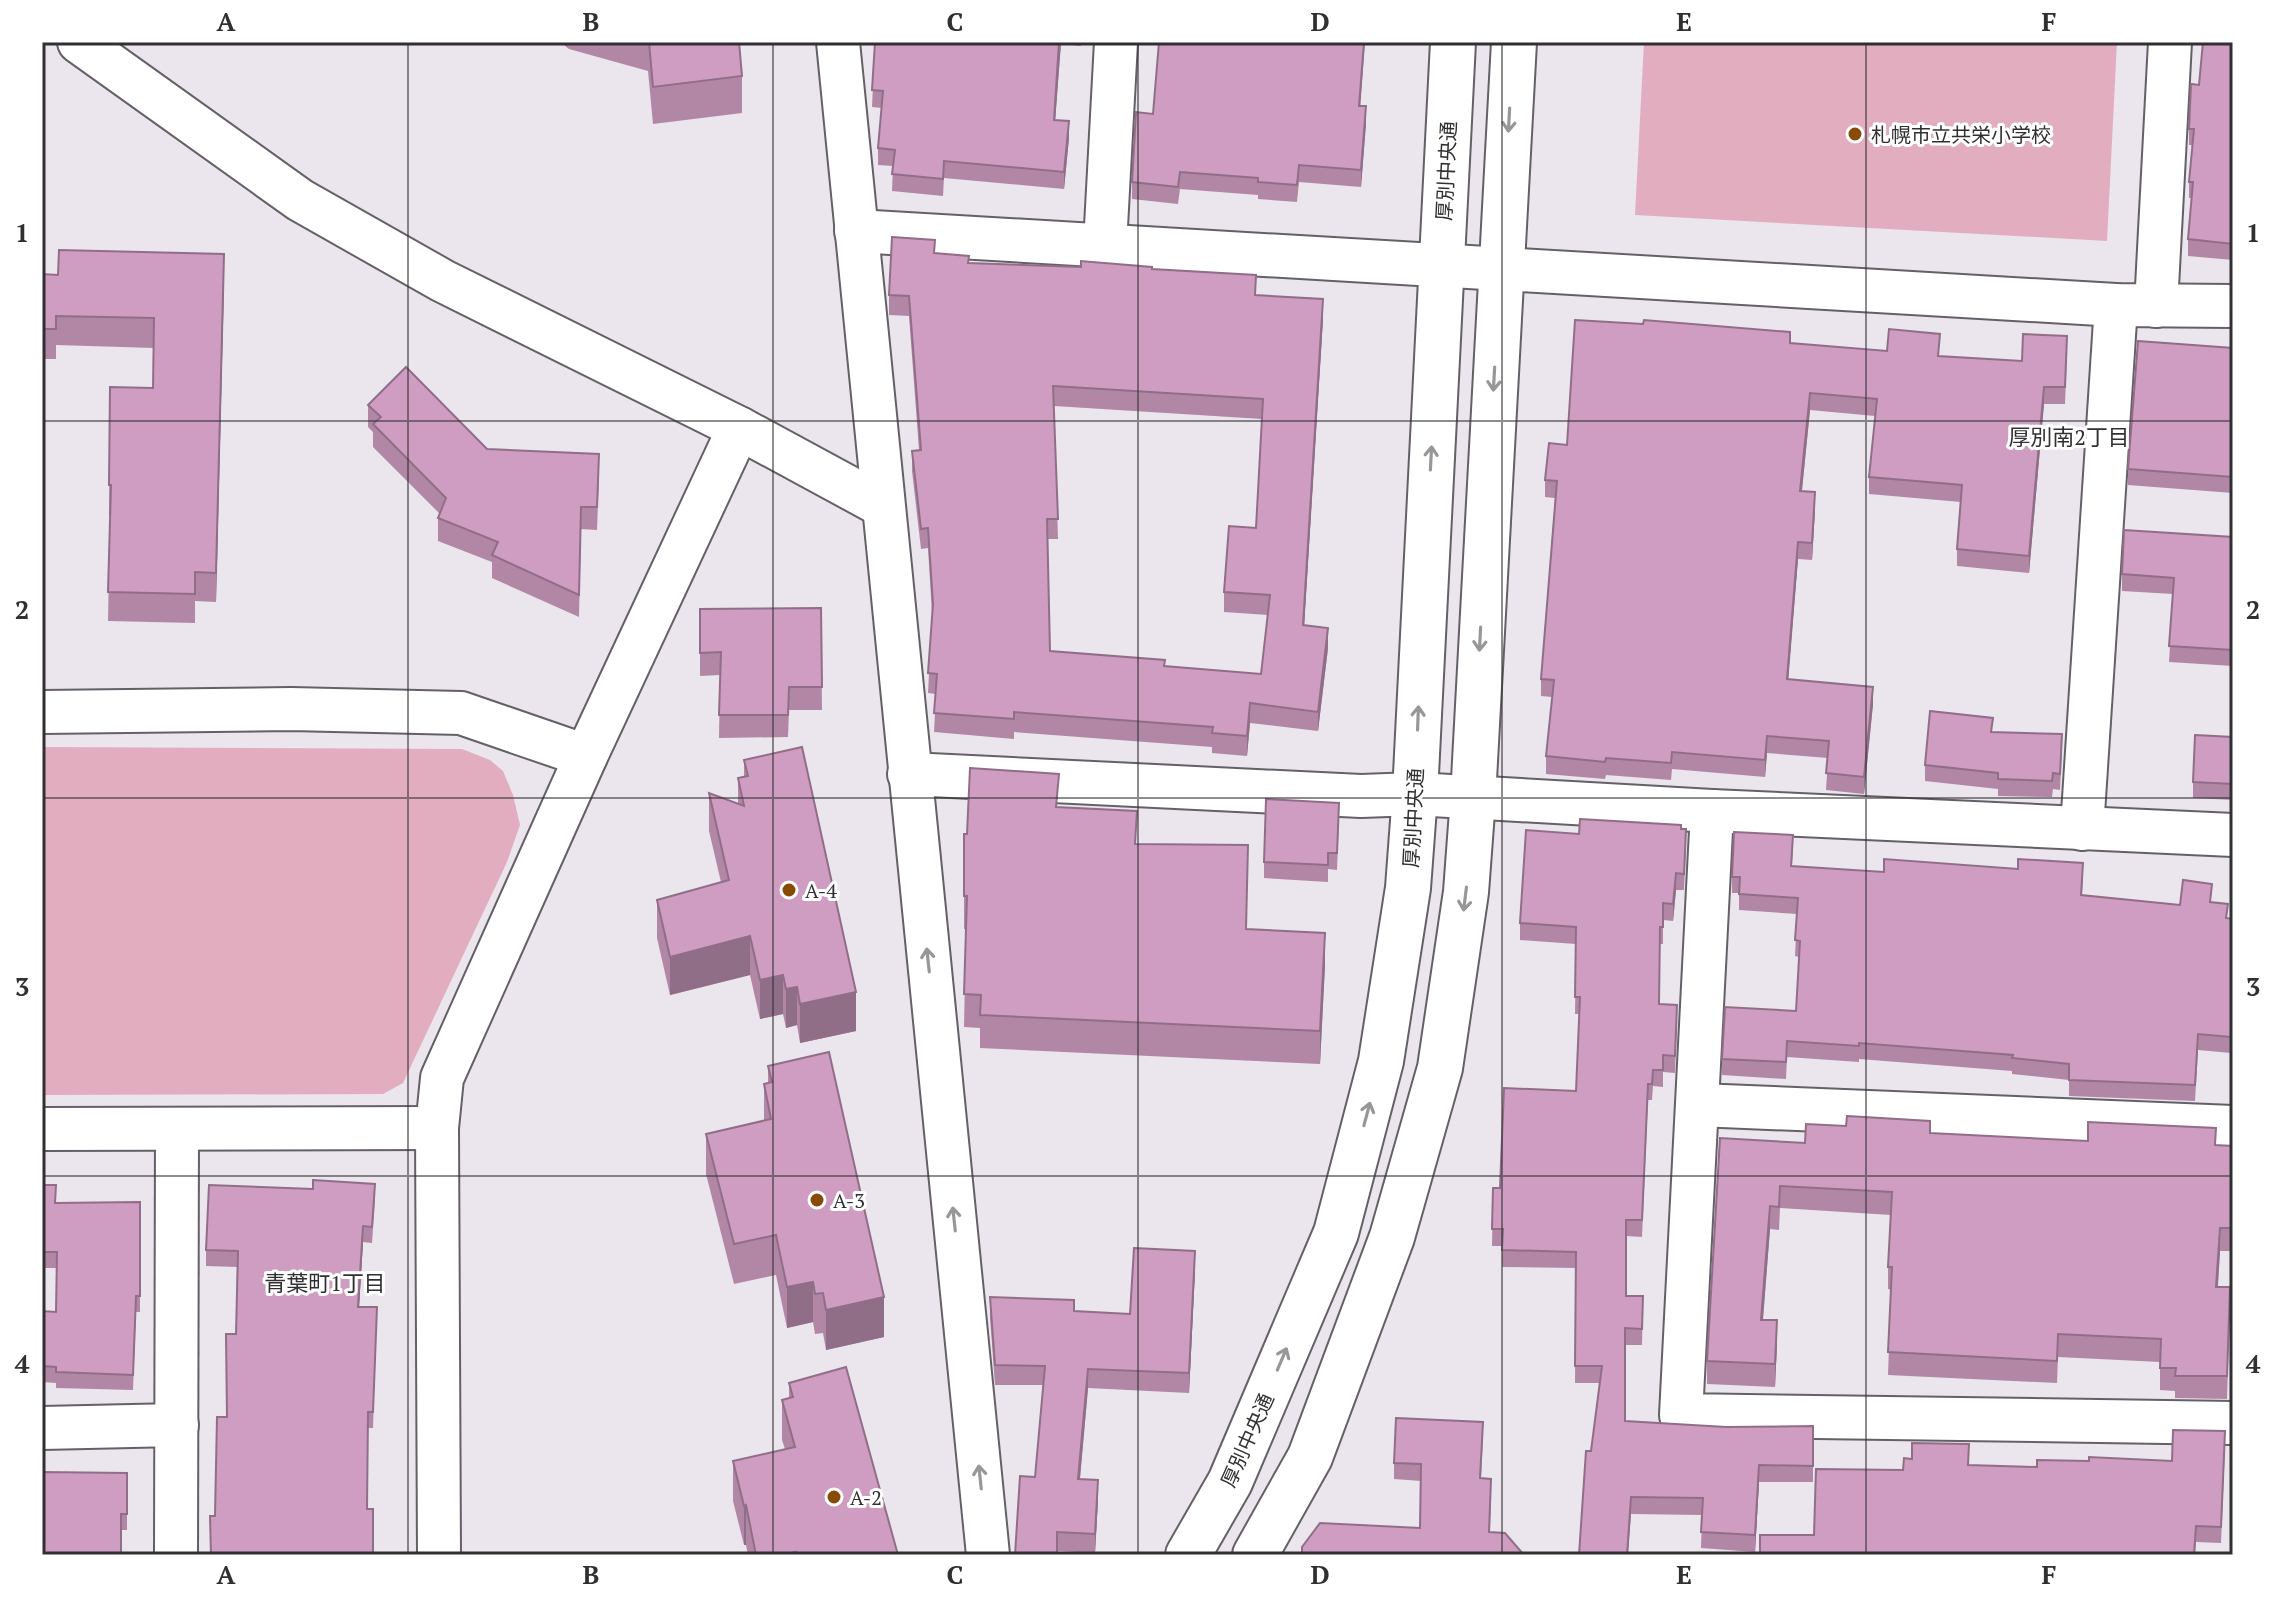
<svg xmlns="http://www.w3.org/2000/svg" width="2275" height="1597" viewBox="0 0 2275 1597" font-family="'PT Serif','Noto Sans JP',serif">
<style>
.green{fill:#e2aebf}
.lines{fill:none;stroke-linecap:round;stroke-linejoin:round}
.street-casing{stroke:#656067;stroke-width:46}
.secondary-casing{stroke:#656067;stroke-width:48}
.street{stroke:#fff;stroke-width:42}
.secondary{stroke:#fff;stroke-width:44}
.wall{fill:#b287a6;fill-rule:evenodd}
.shaded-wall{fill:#916e87}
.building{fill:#cf9dc1;stroke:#916e87;stroke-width:2;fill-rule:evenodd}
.oneway{stroke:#989798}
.grid{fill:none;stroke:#312f32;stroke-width:2;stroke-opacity:0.55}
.poi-dot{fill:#874b05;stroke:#fff;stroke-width:3}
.labels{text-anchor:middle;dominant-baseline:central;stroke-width:6;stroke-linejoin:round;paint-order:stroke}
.poi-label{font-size:20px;fill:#312f32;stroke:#fff;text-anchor:start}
.street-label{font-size:20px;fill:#312f32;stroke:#fff}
.neighbourhood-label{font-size:22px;fill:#312f32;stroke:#fff}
.neatline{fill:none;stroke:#312f32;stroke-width:3}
.grid-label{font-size:26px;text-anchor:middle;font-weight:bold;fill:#312f32}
</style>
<rect width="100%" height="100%" fill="#ebe5ed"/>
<g class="green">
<path d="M1644 42H2117L2107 241 1635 215Z"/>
<path d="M42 747 462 749 490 760 503 771 513 795 520 825 507 862 403 1083 383 1094 42 1095Z"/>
</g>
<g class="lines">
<g class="street-casing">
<g id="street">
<path d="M79 42 300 200 443 281 739 428 883 506"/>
<path d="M838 42 988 1555"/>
<path d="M856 231 2116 305 2233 306"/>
<path d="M1105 245 1116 42"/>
<path d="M2156 306 2170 42"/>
<path d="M42 712 291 709 461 713 586 756"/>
<path d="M909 774 1361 796 1415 794 1712 811 2233 835"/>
<path d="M1712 811 1681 1415 2233 1423"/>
<path d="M2082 829 2116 305"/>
<path d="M1698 1105 2233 1127"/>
<path d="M42 1129 437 1128"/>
<path d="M42 1428 177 1425"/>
<path d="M176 1555 177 1131"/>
<path d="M439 1555 437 1128 442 1078 586 756 739 428"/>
</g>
</g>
<g class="secondary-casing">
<g id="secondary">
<path d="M1188 1555 1230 1482 1336 1233 1381 1061 1408 888 1415 794 1453 42"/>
<path d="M1255 1555 1310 1457 1392 1237 1440 1068 1466 892 1473 798 1514 42"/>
</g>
</g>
<use href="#street" class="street"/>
<use href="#secondary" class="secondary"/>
</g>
<g class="wall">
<path d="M560 42H739L742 76V113L653 124 648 71 569 49Z"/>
<path d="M875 42H1081V46L1061 44 1055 120 1069 138 1064 189 944 178 943 196 892 191 893 166 878 165V148L882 108 872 107Z"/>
<path d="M2233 42V260L2188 256V239L2192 198H2189V182L2192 145H2189V129L2199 85Z"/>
<path d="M1360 106 1366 123 1361 187 1299 182 1297 202 1258 199V195L1180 189 1178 204 1132 199V182L1153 114Z"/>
<path d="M935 253 969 263 1152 269 1256 295 1323 319 1304 626 1328 648 1318 731 1250 723 1247 756 1212 753V747L1014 732V739L934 732 936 694 928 693 932 613 928 548 921 549 912 471V451L919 450 909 316 889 315V295ZM1054 406 1262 419 1256 528 1224 592V612L1268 615 1261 674 1165 666 1050 651 1048 539H1058Z"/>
<path d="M42 274 224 283 216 602 195 601V623L108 621 110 515H109L110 387 153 388 154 348 56 345V359H42Z"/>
<path d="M1790 343 1940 356 2022 361 2067 353 2065 404H2044L2029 573 1957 566V549L1961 502 1869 494V477L1875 416 1810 410 1802 491 1815 509 1812 560 1798 559 1788 679 1873 704 1864 794 1826 790 1828 758 1767 753 1765 777 1672 769 1671 780 1606 775 1605 779 1546 774V756L1552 697 1541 696V679L1555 498 1545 497V480L1567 445Z"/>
<path d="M2233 348V493L2128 485V469Z"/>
<path d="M368 405 487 449 599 476 597 530 581 529 579 617 492 578V562L438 541V518L440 514 373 447V432L368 427Z"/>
<path d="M2233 537V666L2169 662 2173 594 2122 591V574Z"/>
<path d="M821 608 822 710H789L788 737 719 738 720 675 700 676V609Z"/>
<path d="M1993 732 2062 750 2060 790 2053 789 2052 797 1998 796V789L1925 781V765Z"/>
<path d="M2233 737V800L2193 798V782Z"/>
<path d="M744 760 856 1031 800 1043 797 1025 786 1028 783 1014 760 1019 750 975 670 995 657 938V900L721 882 709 831V793L738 803V778L744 776Z"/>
<path d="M1059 807 1137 844 1247 929 1325 965 1320 1064 980 1048V1028L964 1027 966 929H964V834Z"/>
<path d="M1339 819 1337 870 1328 869V882L1264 878V862Z"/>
<path d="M1681 829 1686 845 1684 890H1676L1673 921 1663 920V944H1660L1659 1004 1677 1022 1675 1073 1663 1072V1087L1653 1086 1652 1100H1648L1642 1237 1626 1236V1296H1643L1642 1345H1625V1421L1726 1427 1813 1426V1482H1759L1755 1552 1701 1548 1702 1515 1631 1514 1591 1451 1600 1383H1575L1576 1268 1502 1267V1246H1492L1493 1188H1500L1576 1091 1579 1014H1575L1576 944 1520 940V923L1579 834Z"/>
<path d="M1793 851 1792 866 1884 872 2083 879 2082 895 2180 905 2212 902 2228 918 2233 919V1032L2231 1053 2198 1050 2195 1101 2069 1096V1080L2012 1074V1071L1859 1059V1062L1787 1057 1786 1079 1722 1075V1059L1796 1011 1799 957 1795 956 1797 914 1739 910V893H1732V877Z"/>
<path d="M768 1066 884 1337 826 1350 823 1333 815 1334 813 1322 787 1328 776 1275 734 1284 706 1174V1134L764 1120V1084L768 1083Z"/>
<path d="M2088 1122 2216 1145 2233 1146V1251H2220L2218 1287 2230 1310 2227 1399 2175 1398V1391L2160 1390V1362L2058 1357 2057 1383 1888 1375 1891 1290 1888 1289V1267L1891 1215 1780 1208 1779 1230 1770 1229 1763 1320 1777 1343 1775 1387 1707 1384V1361L1720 1138 1805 1143 1930 1133 2088 1141Z"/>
<path d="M42 1185 56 1203 140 1202V1312H136L133 1390 56 1388V1383L42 1382V1311L56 1312 57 1268H42Z"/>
<path d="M375 1200 372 1243 363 1242 359 1307H377L373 1428H368L215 1516 236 1334 237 1267 206 1266V1250Z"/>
<path d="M1195 1270 1189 1393 1088 1388 1080 1479 1098 1500 1095 1553 1057 1551 1035 1477 1043 1385H995L990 1317V1297L1074 1311 1130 1314Z"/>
<path d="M789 1383 898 1555H748L746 1545H744L733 1501V1461L785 1449 782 1440V1400L789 1398Z"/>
<path d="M1483 1438 1481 1478 1491 1495 1490 1532 1420 1528 1421 1481 1394 1479V1463Z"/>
<path d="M2225 1447 2221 1543 2196 1542 2195 1555H1760L1814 1535 1903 1470 1968 1465 2037 1467 2089 1461H2172Z"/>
<path d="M127 1473V1530H121L42 1555Z"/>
</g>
<g class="shaded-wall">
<path d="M1059 42H1061L1054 137V120Z"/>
<path d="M1364 42H1365L1359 123V106Z"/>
<path d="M1366 106V123L1361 187V170Z"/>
<path d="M1069 121V138L1064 189V172Z"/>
<path d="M224 254V283L216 602V573Z"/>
<path d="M1323 299V319L1303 645V625Z"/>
<path d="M2044 387V404L2029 573V556Z"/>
<path d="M1810 393V410L1800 508V491Z"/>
<path d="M1815 492V509L1812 560V543Z"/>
<path d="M1798 542V559L1787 696V679Z"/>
<path d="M1328 628V648L1318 731V712Z"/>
<path d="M1873 687V704L1864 794V777Z"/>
<path d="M1250 703V723L1247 756V736Z"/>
<path d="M1767 736V753L1765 777V760Z"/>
<path d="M1676 873V890L1673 921V904Z"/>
<path d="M1325 933V965L1320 1064V1031Z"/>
<path d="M750 936V975L670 995V957Z"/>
<path d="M783 975V1014L760 1019V980Z"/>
<path d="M797 987V1025L786 1028V989Z"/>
<path d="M856 992V1031L800 1043V1004Z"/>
<path d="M2233 1016V1032L2231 1053V1037Z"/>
<path d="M1770 1206V1229L1761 1342V1320Z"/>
<path d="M363 1226V1242L358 1323V1307Z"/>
<path d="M2220 1228V1251L2216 1310V1287Z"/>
<path d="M1195 1251V1270L1189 1393V1373Z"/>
<path d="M813 1282V1322L787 1328V1287Z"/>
<path d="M884 1297V1337L826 1350V1310Z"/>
<path d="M1777 1320V1343L1775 1387V1364Z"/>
<path d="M1088 1369V1388L1078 1499V1479Z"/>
<path d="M1759 1465V1482L1755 1552V1535Z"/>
<path d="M1098 1480V1500L1095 1553V1534Z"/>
<path d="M1631 1497V1514L1628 1555H1627Z"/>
<path d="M746 1505V1545H744V1506Z"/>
</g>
<g class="building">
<path d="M649 42H739L742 76 653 87Z"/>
<path d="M875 42H1059L1054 120 1069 121 1064 172 944 161 943 179 892 174 895 150 878 148 883 91 872 90Z"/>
<path d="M1159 42H1364L1359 106H1366L1361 170 1299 165 1297 185 1258 182V178L1180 172 1178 187 1132 182 1136 112 1153 114Z"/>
<path d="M2203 42H2233V244L2188 239 2193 182H2189L2194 129H2189L2191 84 2199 85Z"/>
<path d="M892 237 935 240 934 253 969 256 968 263 1081 267V261L1152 267V269L1256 275 1255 295 1323 299 1303 625 1328 628 1318 712 1250 703 1247 736 1212 733 1213 727 1014 712V719L934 713 937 674 928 673 933 604 928 528 921 529 912 451 921 450 909 296 889 295ZM1053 386 1263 399 1256 528 1229 526 1224 592 1270 595 1261 674 1164 666 1165 660 1050 651 1047 519H1058Z"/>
<path d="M59 250 224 254 216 573 195 572V594L108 592 111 485H109L110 387 153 388 154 318 56 316V329H42V274L58 275Z"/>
<path d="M1575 320 1643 324 1644 320 1790 332V343L1887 351 1889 329 1940 334 1938 356 2022 361 2023 334 2067 336 2065 387H2044L2029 556 1957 549 1962 485 1869 477 1877 399 1810 393 1800 491 1815 492 1812 543 1798 542 1787 679 1873 687 1864 777 1826 773 1829 741 1767 736 1765 760 1672 752 1671 763 1606 758 1605 762 1546 756 1554 680 1541 679 1557 481 1545 480 1549 443 1567 445Z"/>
<path d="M2138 341 2233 348V477L2128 469Z"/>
<path d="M406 367 487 449 599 454 597 507H581L579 595 492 555 498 542 438 518 446 498 373 424 381 417 368 405Z"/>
<path d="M2124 530 2233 537V650L2169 646 2174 578 2122 574Z"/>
<path d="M821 608 822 687H789L788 715H719L721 652 700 653V609Z"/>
<path d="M1930 711 1993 718 1991 732 2062 734 2060 774 2053 773 2052 781 1998 779V773L1925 765Z"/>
<path d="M2195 735 2233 737V784L2193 782Z"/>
<path d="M802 747 856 992 800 1004 797 987 786 989 783 975 760 980 750 936 670 957 657 900 729 880 709 793 744 806 738 778 748 776 744 760Z"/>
<path d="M970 768 1059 774 1056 807 1137 811 1135 844 1248 845 1246 929 1325 933 1320 1031 980 1015 981 995 964 994 967 896H964V834H967Z"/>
<path d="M1266 799 1339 803 1337 853H1328V865L1264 862Z"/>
<path d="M1580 819 1681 825V829H1686L1684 874 1676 873 1673 904 1663 903V927H1660L1659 1004 1677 1005 1675 1056 1663 1055V1070H1653L1652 1084H1648L1642 1220H1626V1296H1643L1642 1329 1625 1328V1421L1726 1427 1813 1426V1466L1759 1465 1755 1535 1701 1532 1703 1498 1631 1497 1627 1555H1579L1586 1451H1591L1602 1366H1575L1576 1252 1502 1250 1503 1229H1492L1493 1188H1500L1504 1088 1576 1091 1580 997H1575L1576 927 1520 923 1526 830 1579 834Z"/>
<path d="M1734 832 1793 835 1791 866 1884 872V859L2018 869V859L2083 863 2081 895 2180 905 2183 880 2212 884 2210 902 2228 904 2226 918 2233 919V1016L2231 1037 2198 1034 2195 1085 2069 1080V1064L2012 1058 2013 1055 1859 1043V1046L1787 1041 1786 1062 1722 1059 1725 1007 1796 1011 1800 941 1795 940 1798 898 1739 894 1740 877H1732Z"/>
<path d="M829 1052 884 1297 826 1310 823 1293 815 1294 813 1282 787 1287 776 1235 734 1244 706 1134 771 1119 764 1084 772 1082 768 1066Z"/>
<path d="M1847 1116 1930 1121V1133L2088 1141V1122L2216 1128 2215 1145 2233 1146V1228H2220L2216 1287H2230L2227 1376H2175L2176 1368H2160L2161 1339 2058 1334 2057 1361 1888 1352 1892 1267H1888L1892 1192 1780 1186 1779 1207 1770 1206 1761 1320H1777L1775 1364 1707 1361 1720 1138 1805 1143 1806 1124 1846 1126Z"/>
<path d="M313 1180 375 1184 372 1227 363 1226 358 1307H377L373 1412H368L367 1509H373V1555H211L210 1516H215L217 1417H227L226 1334H236L238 1251 206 1250 209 1185 313 1189Z"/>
<path d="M42 1185H56L55 1203 140 1202V1296H136L133 1375 56 1372V1367L42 1366V1311L56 1312 57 1252H42Z"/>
<path d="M1134 1248 1195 1251 1189 1373 1088 1369 1078 1479 1098 1480 1095 1534 1057 1532V1555H1015L1020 1476 1035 1477 1045 1366 995 1365 990 1297 1074 1300V1311L1130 1314Z"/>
<path d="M846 1367 898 1555H797L796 1552 779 1555H756L746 1505 744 1506 733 1461 795 1447 782 1400 793 1397 789 1383Z"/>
<path d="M1396 1418 1483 1422 1480 1478 1491 1479 1489 1532 1505 1533 1524 1555H1302V1547L1320 1523 1420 1528 1421 1464 1394 1463Z"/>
<path d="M2173 1430 2225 1431 2221 1527 2196 1526 2194 1555H1760V1535H1814L1816 1469 1903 1470 1904 1458 1912 1459V1443L1969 1444 1968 1465 2037 1467V1460L2089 1461V1457L2172 1461Z"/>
<path d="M42 1472 127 1473V1514H121V1555H42Z"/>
</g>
<defs><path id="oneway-shaft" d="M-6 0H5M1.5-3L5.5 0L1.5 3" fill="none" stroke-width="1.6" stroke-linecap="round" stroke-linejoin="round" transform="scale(2)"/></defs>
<g class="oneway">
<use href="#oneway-shaft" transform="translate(1509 120) rotate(93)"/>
<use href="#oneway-shaft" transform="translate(1494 379) rotate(93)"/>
<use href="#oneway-shaft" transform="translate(1431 458) rotate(-87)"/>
<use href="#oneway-shaft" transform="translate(1480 639) rotate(93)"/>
<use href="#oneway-shaft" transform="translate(1418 718) rotate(-88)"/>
<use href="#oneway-shaft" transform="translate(1465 899) rotate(97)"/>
<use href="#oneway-shaft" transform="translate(928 960) rotate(-96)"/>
<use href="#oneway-shaft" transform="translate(1367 1114) rotate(-75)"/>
<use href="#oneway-shaft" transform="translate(954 1219) rotate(-96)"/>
<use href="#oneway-shaft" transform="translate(1282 1359) rotate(-67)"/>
<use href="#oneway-shaft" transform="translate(980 1477) rotate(-96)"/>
</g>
<path class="grid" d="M408 42V1555M773 42V1555M1138 42V1555M1502 42V1555M1866 42V1555M42 421H2233M42 798H2233M42 1176H2233"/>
<g class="poi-dot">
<circle cx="1855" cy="134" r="8"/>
<circle cx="789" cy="890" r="8"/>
<circle cx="817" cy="1200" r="8"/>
<circle cx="834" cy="1497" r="8"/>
</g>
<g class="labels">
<g class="poi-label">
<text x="1871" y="134">札幌市立共栄小学校</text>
<text x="805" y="890">A-4</text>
<text x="833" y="1200">A-3</text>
<text x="850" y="1497">A-2</text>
</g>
<g class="street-label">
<text transform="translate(1446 171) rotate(-87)">厚別中央通</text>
<text transform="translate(1413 818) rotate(-87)">厚別中央通</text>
<text transform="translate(1247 1440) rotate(-66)">厚別中央通</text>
</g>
<g class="neighbourhood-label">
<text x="2069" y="436">厚別南2丁目</text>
<text x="325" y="1282">青葉町1丁目</text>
</g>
</g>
<rect width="2275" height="1597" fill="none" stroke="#ffffff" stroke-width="88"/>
<rect x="44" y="44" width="2187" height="1509" class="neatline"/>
<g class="grid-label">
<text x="226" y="31">A</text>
<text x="591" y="31">B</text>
<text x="955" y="31">C</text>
<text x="1320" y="31">D</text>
<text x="1684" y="31">E</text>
<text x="2049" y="31">F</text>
<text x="22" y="242">1</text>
<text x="2253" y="242">1</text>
<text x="22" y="619">2</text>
<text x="2253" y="619">2</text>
<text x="22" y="996">3</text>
<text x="2253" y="996">3</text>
<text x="22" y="1373">4</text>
<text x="2253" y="1373">4</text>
<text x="226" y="1584">A</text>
<text x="591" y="1584">B</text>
<text x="955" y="1584">C</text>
<text x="1320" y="1584">D</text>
<text x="1684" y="1584">E</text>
<text x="2049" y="1584">F</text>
</g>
</svg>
